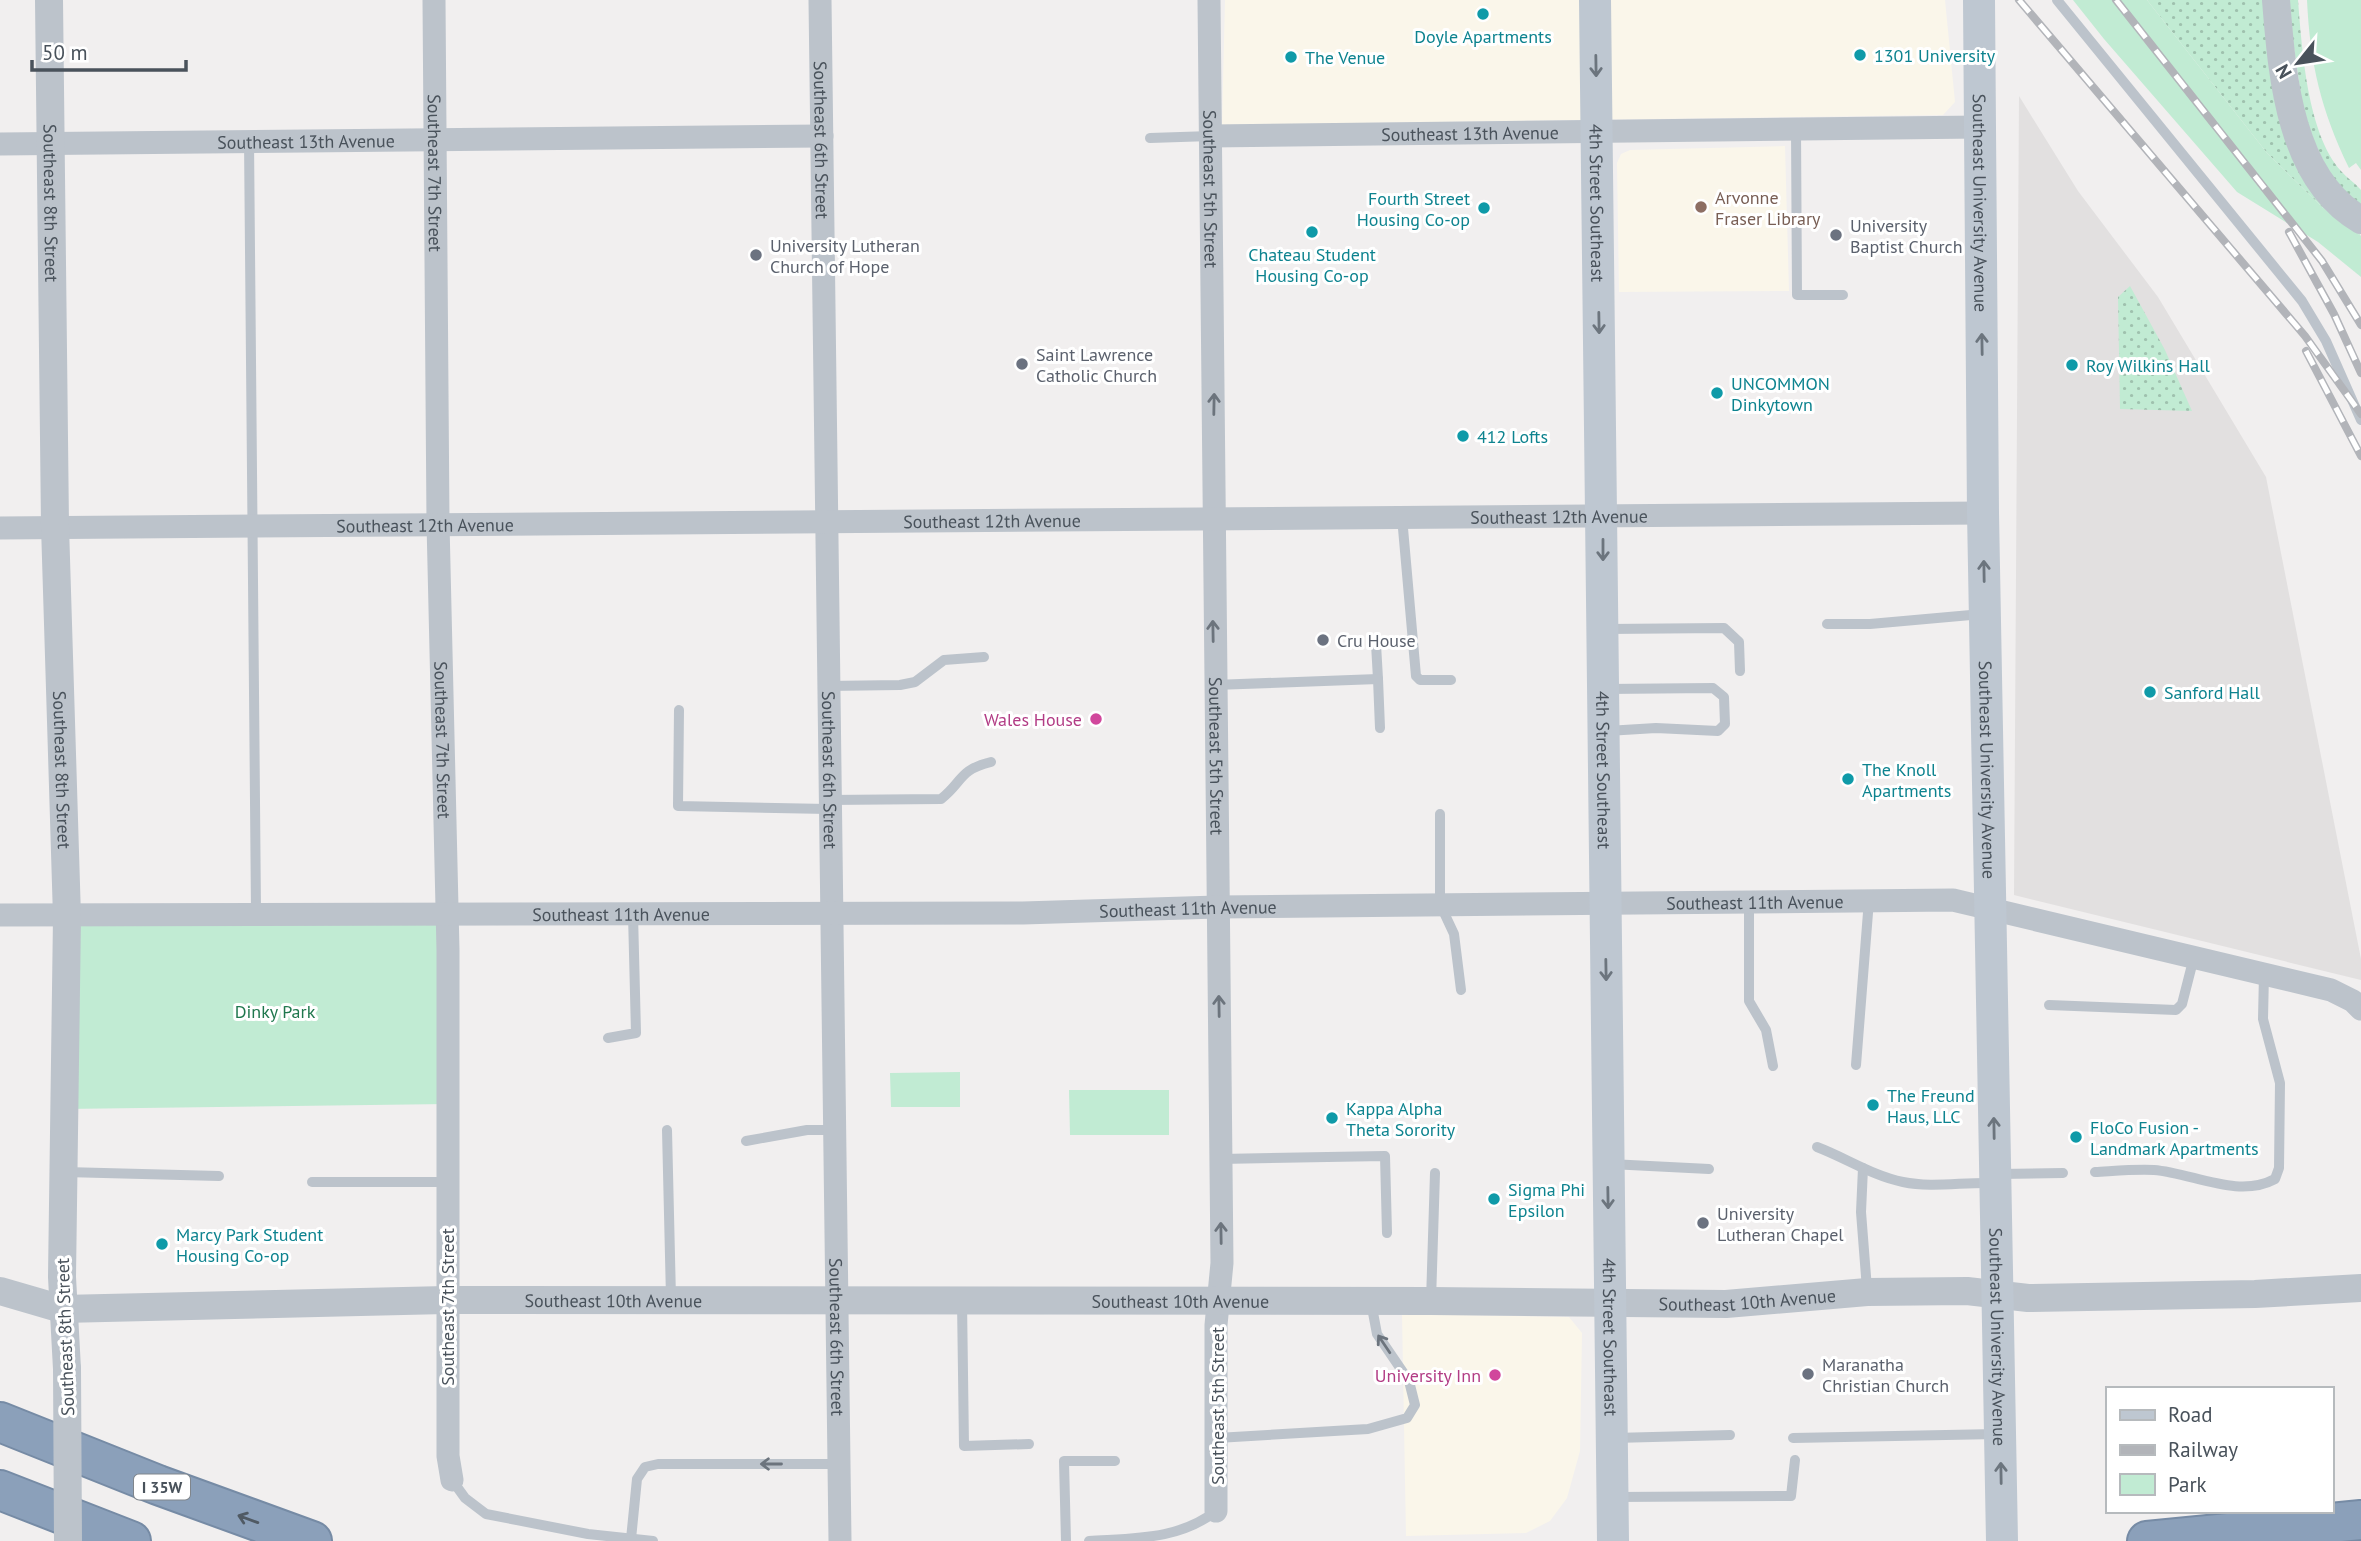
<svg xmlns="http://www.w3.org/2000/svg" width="2361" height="1541" viewBox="0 0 2361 1541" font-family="'PT Sans',sans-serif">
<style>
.commercial{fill:#faf6ea}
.education{fill:#e2e0e0}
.grass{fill:url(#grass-dots)}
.park{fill:#c1ebd3}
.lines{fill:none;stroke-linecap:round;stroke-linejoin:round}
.motorway-casing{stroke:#768ba5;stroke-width:42}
.service{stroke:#bcc3cb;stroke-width:10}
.minor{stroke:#bcc3cb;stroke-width:23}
.tertiary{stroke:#bcc3cb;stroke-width:28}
.secondary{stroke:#bec7d1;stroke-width:32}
.motorway{stroke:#8ba0ba;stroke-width:38}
.rail-casing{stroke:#b2b4b9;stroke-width:8}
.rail{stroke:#fff;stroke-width:5;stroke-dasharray:16;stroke-linecap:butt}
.tertiary-bridge{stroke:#bcc3cb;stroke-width:28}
.oneway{stroke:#6c757e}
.oneway2{stroke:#6c747d}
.oneway3{stroke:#505a64}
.culture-dot{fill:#0f9aa8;stroke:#fff;stroke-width:2.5}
.education-dot{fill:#8d6e63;stroke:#fff;stroke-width:2.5}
.worship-dot{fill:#6b7280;stroke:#fff;stroke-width:2.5}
.hotel-dot{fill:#d1479c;stroke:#fff;stroke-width:2.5}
.labels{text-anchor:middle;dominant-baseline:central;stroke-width:6;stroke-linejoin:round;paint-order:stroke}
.shield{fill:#fff;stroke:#80868c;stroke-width:2}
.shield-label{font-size:16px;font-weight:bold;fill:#49525b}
.culture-label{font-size:18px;fill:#0d838f;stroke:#fff;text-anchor:start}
.street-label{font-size:18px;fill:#49525b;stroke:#fff}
.education-label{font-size:18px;fill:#785e54;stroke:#fff;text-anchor:start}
.worship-label{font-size:18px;fill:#5b616d;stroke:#fff;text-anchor:start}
.hotel-label{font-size:18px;fill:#b23c85;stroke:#fff;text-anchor:end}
.park-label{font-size:18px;fill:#1f774d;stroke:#fff}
</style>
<defs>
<pattern id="grass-dots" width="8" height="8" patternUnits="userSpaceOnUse" patternTransform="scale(1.75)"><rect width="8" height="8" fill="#c1ebd3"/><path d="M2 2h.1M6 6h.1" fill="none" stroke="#9fc1ae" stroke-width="1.8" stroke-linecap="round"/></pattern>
</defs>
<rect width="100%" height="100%" fill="#f1efef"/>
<g class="commercial">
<path d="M1225 0H1945L1955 102 1943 115 1222 125Z"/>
<path d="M1785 146 1789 291 1619 292 1617 163 1621 154 1630 150Z"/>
<path d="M1402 1314 1569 1317 1582 1333 1580 1451 1567 1498 1550 1521 1526 1533 1406 1536Z"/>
</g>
<path class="education" d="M2019 96 2078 191 2158 297 2266 477 2361 959V980L2014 895Z"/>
<g class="grass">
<path d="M2147 0H2264L2272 70 2361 236 2322 207 2267 153Z"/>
<path d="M2287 0H2298C2302 49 2307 133 2341 171 2347 178 2355 183 2361 190V208L2337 188 2305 123Z"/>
<path d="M2130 286 2165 350 2192 411 2120 409 2118 297Z"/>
</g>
<g class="park">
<path d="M2073 0H2147L2267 153 2322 207 2361 236V277L2318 242 2237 192 2104 39Z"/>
<path d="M2307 0H2361V170L2356 163 2349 168C2321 110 2310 64 2307 0Z"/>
<path d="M447 915 448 1104 64 1109 67 917Z"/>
<path d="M960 1072V1107H891L890 1073Z"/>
<path d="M1069 1090H1169V1135H1070Z"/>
</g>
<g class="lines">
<g class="motorway-casing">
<g id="motorway">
<path d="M0 1422 158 1485 312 1541"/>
<path d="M0 1490 131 1541"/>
<path d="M2147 1541 2361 1520"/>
</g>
</g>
<g class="service">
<path d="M2057 0 2302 301 2326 341 2361 420"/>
<path d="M1796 129 1797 295H1843"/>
<path d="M1150 138 1211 136"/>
<path d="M249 140 256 912"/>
<path d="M1402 517 1416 676 1420 680H1451"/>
<path d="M1827 624H1870L1982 614"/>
<path d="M1606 629 1724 628 1739 642 1740 671"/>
<path d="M1376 644 1378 679"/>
<path d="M1214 685 1378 679 1380 728"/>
<path d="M827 686 900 685 915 682 944 660 984 657"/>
<path d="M1605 689 1713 688 1724 697 1725 724 1718 731 1656 728 1607 731"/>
<path d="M679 710 678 806 828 809"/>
<path d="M828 800 941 799C963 782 958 770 991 762"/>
<path d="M1440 814V904L1454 934 1461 990"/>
<path d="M1749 901V1001L1766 1030 1773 1066"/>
<path d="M2049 1005 2176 1010 2182 1004 2194 957"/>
<path d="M608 1038 636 1033 633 914"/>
<path d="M1856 1065 1869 900"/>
<path d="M667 1130 671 1298"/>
<path d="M746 1141 807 1130H834"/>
<path d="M1817 1147C1846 1158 1873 1176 1903 1182 1931 1188 1963 1182 1992 1183"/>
<path d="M1220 1159 1385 1156 1387 1233"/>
<path d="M1610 1164 1709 1169"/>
<path d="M1863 1168 1861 1212 1867 1289"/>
<path d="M65 1172 219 1176"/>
<path d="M2095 1172C2114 1171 2135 1169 2154 1170 2193 1173 2238 1199 2275 1179L2279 1168 2280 1083 2263 1019 2264 974"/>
<path d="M1998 1174 2063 1173"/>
<path d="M312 1182H447"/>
<path d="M962 1301 964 1446 1029 1444"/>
<path d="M1431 1301 1435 1173"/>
<path d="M1217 1438 1368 1429 1407 1418 1415 1405 1409 1381 1377 1334 1371 1302"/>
<path d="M1614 1438 1730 1435"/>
<path d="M1793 1438 1997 1434"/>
<path d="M452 1480 465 1498 486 1514 588 1534 653 1541"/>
<path d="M1615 1497 1791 1496 1795 1460"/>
<path d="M631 1539 637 1479 645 1467 658 1464H839"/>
<path d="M1066 1541 1064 1461H1115"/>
<path d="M1089 1541C1134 1538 1179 1540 1216 1511"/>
</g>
<g class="minor">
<path id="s1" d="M434 0 438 523 448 950V1456L452 1480"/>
<path id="s2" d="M820 0 840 1541"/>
<path id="s3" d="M1209 0 1222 1263 1216 1325V1511"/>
<path id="s4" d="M1211 136 1980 127"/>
<path id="s5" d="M0 144 822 136"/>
<path id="s6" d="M0 528 1983 513"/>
<path id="s7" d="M0 915 1023 913 1217 907 1953 900 2331 990 2353 1001 2361 1009"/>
</g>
<g class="tertiary">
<path id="s8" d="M49 0 55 526 67 917 62 1277 67 1369"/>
<path d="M2276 0C2282 74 2289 179 2361 220"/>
<path id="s9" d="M0 1291 62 1309 446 1300 1431 1301 1726 1304 1867 1292 1967 1291 2028 1298 2255 1294 2361 1288"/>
</g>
<g class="secondary">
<path id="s10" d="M1595 0 1613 1541"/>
<path id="s11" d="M1979 0 1983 513 2002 1541"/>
</g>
<use href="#motorway" class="motorway"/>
<g class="rail-casing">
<g id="rail">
<path d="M2019 0 2305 336 2361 414"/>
<path d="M2116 0 2322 261 2361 325"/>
<path d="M2289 232 2334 314 2361 373"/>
<path d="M2306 351 2361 456"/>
</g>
</g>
<use href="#rail" class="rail"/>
<path class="tertiary-bridge" d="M67 1369 68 1541"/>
</g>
<defs><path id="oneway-shaft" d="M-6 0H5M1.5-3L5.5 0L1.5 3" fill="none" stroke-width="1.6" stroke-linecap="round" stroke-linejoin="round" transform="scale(1.75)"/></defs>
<g class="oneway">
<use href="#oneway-shaft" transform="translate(1596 66) rotate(89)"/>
<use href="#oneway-shaft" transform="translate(1599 323) rotate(89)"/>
<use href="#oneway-shaft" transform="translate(1982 344) rotate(-91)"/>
<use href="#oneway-shaft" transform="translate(1603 550) rotate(90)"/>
<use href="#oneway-shaft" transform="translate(1984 571) rotate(-91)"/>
<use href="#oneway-shaft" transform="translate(1606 970) rotate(89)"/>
<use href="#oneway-shaft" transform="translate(1994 1128) rotate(-91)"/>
<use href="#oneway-shaft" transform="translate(1608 1198) rotate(89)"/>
<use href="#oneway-shaft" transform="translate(2001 1473) rotate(-91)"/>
</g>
<g class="oneway2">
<use href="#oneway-shaft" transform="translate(1214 404) rotate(-89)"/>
<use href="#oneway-shaft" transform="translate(1213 631) rotate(-91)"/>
<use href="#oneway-shaft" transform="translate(1219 1006) rotate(-91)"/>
<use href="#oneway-shaft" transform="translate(1221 1233) rotate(-91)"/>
<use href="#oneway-shaft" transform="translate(1384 1344) rotate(-124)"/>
<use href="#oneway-shaft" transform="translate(771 1464) rotate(-180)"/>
</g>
<use class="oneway3" href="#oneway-shaft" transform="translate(248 1519) rotate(-160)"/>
<g class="culture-dot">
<circle cx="1483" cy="14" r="7"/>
<circle cx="1860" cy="55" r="7"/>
<circle cx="1291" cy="57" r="7"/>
<circle cx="1484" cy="208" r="7"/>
<circle cx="1312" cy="232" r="7"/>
<circle cx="2072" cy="365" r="7"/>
<circle cx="1717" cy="393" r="7"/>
<circle cx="1463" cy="436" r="7"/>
<circle cx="2150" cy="692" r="7"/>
<circle cx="1848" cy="779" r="7"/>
<circle cx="1873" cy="1105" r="7"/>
<circle cx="1332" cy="1118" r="7"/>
<circle cx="2076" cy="1137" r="7"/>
<circle cx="1494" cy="1199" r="7"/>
<circle cx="162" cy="1244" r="7"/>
</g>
<circle class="education-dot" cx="1701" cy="207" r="7"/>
<g class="worship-dot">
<circle cx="1836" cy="235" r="7"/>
<circle cx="756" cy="255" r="7"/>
<circle cx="1022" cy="364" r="7"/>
<circle cx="1323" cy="640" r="7"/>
<circle cx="1703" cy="1223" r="7"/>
<circle cx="1808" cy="1374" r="7"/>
</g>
<g class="hotel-dot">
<circle cx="1096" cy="719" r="7"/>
<circle cx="1495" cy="1375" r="7"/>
</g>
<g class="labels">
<rect class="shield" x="134" y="1474.5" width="56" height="25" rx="5"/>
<g class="shield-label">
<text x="162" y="1487">I 35W</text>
</g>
<g class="culture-label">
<text x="1483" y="36" text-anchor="middle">Doyle Apartments</text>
<text x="1874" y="55">1301 University</text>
<text x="1305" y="57">The Venue</text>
<text x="1470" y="198" text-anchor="end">Fourth Street<tspan x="1470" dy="21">Housing Co-op</tspan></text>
<text x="1312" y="254" text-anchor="middle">Chateau Student<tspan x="1312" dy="21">Housing Co-op</tspan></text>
<text x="2086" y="365">Roy Wilkins Hall</text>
<text x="1731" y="383">UNCOMMON<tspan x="1731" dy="21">Dinkytown</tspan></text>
<text x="1477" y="436">412 Lofts</text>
<text x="2164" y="692">Sanford Hall</text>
<text x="1862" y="769">The Knoll<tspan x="1862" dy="21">Apartments</tspan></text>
<text x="1887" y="1095">The Freund<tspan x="1887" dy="21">Haus, LLC</tspan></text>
<text x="1346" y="1108">Kappa Alpha<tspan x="1346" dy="21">Theta Sorority</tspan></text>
<text x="2090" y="1127">FloCo Fusion -<tspan x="2090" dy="21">Landmark Apartments</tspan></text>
<text x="1508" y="1189">Sigma Phi<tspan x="1508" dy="21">Epsilon</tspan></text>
<text x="176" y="1234">Marcy Park Student<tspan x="176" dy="21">Housing Co-op</tspan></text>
</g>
<g class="street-label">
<text stroke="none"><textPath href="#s4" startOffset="259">Southeast 13th Avenue</textPath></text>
<text stroke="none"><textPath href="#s5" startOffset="306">Southeast 13th Avenue</textPath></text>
<text stroke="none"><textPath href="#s2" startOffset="140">Southeast 6th Street</textPath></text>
<text stroke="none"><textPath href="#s1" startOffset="173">Southeast 7th Street</textPath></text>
<text stroke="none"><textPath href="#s3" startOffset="189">Southeast 5th Street</textPath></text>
<text stroke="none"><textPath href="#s8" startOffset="203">Southeast 8th Street</textPath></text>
<text stroke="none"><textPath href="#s10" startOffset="203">4th Street Southeast</textPath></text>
<text stroke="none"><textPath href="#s11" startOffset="203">Southeast University Avenue</textPath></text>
<text stroke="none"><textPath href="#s6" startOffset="1559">Southeast 12th Avenue</textPath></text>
<text stroke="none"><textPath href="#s6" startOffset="992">Southeast 12th Avenue</textPath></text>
<text stroke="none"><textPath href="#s6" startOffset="425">Southeast 12th Avenue</textPath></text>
<text stroke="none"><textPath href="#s1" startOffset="740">Southeast 7th Street</textPath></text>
<text stroke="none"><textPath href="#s3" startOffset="756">Southeast 5th Street</textPath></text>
<text stroke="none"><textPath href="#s8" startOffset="770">Southeast 8th Street</textPath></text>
<text stroke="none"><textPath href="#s2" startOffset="770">Southeast 6th Street</textPath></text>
<text stroke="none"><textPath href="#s10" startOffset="770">4th Street Southeast</textPath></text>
<text stroke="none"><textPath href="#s11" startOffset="770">Southeast University Avenue</textPath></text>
<text stroke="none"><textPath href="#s7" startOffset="1755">Southeast 11th Avenue</textPath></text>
<text stroke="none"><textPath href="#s7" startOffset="1188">Southeast 11th Avenue</textPath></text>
<text stroke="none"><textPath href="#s7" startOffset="621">Southeast 11th Avenue</textPath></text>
<text stroke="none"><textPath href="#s9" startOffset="1750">Southeast 10th Avenue</textPath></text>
<text stroke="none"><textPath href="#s9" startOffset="616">Southeast 10th Avenue</textPath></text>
<text stroke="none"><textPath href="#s9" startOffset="1183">Southeast 10th Avenue</textPath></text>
<text transform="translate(447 1307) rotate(-90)">Southeast 7th Street</text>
<text transform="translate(65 1337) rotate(-92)">Southeast 8th Street</text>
<text stroke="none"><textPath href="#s2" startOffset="1337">Southeast 6th Street</textPath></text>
<text stroke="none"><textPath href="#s10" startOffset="1337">4th Street Southeast</textPath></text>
<text stroke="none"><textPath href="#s11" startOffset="1337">Southeast University Avenue</textPath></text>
<text transform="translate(1217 1406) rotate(-90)">Southeast 5th Street</text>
</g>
<g class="education-label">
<text x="1715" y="197">Arvonne<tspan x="1715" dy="21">Fraser Library</tspan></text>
</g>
<g class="worship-label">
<text x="1850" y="225">University<tspan x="1850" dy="21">Baptist Church</tspan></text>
<text x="770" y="245">University Lutheran<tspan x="770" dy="21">Church of Hope</tspan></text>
<text x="1036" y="354">Saint Lawrence<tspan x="1036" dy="21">Catholic Church</tspan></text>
<text x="1337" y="640">Cru House</text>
<text x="1717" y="1213">University<tspan x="1717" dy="21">Lutheran Chapel</tspan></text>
<text x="1822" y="1364">Maranatha<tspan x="1822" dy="21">Christian Church</tspan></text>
</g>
<g class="hotel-label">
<text x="1082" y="719">Wales House</text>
<text x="1481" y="1375">University Inn</text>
</g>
<g class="park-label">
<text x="275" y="1011">Dinky Park</text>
</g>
</g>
<rect x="2106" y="1387" width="228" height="126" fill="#ffffff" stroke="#b6babd" stroke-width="2"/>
<rect x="2120" y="1410" width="35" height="10" fill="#bec7d1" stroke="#b6babd" stroke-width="2"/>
<text x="2168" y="1422" font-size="21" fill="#49525b">Road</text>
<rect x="2120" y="1445" width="35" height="10" fill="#b2b4b9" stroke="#b6babd" stroke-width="2"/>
<text x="2168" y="1457" font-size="21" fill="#49525b">Railway</text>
<rect x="2120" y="1474" width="35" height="21" fill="#c1ebd3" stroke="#b6babd" stroke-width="2"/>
<text x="2168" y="1492" font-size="21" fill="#49525b">Park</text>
<g transform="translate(2298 63) rotate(240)" stroke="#ffffff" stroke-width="5" paint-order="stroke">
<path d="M0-5L12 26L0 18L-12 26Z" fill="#49525b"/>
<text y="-10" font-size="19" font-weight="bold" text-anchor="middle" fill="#49525b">N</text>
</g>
<path d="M32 60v10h154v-10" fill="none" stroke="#49525b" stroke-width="3.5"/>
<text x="42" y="60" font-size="21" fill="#49525b" stroke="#ffffff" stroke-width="5" paint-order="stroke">50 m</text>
</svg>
